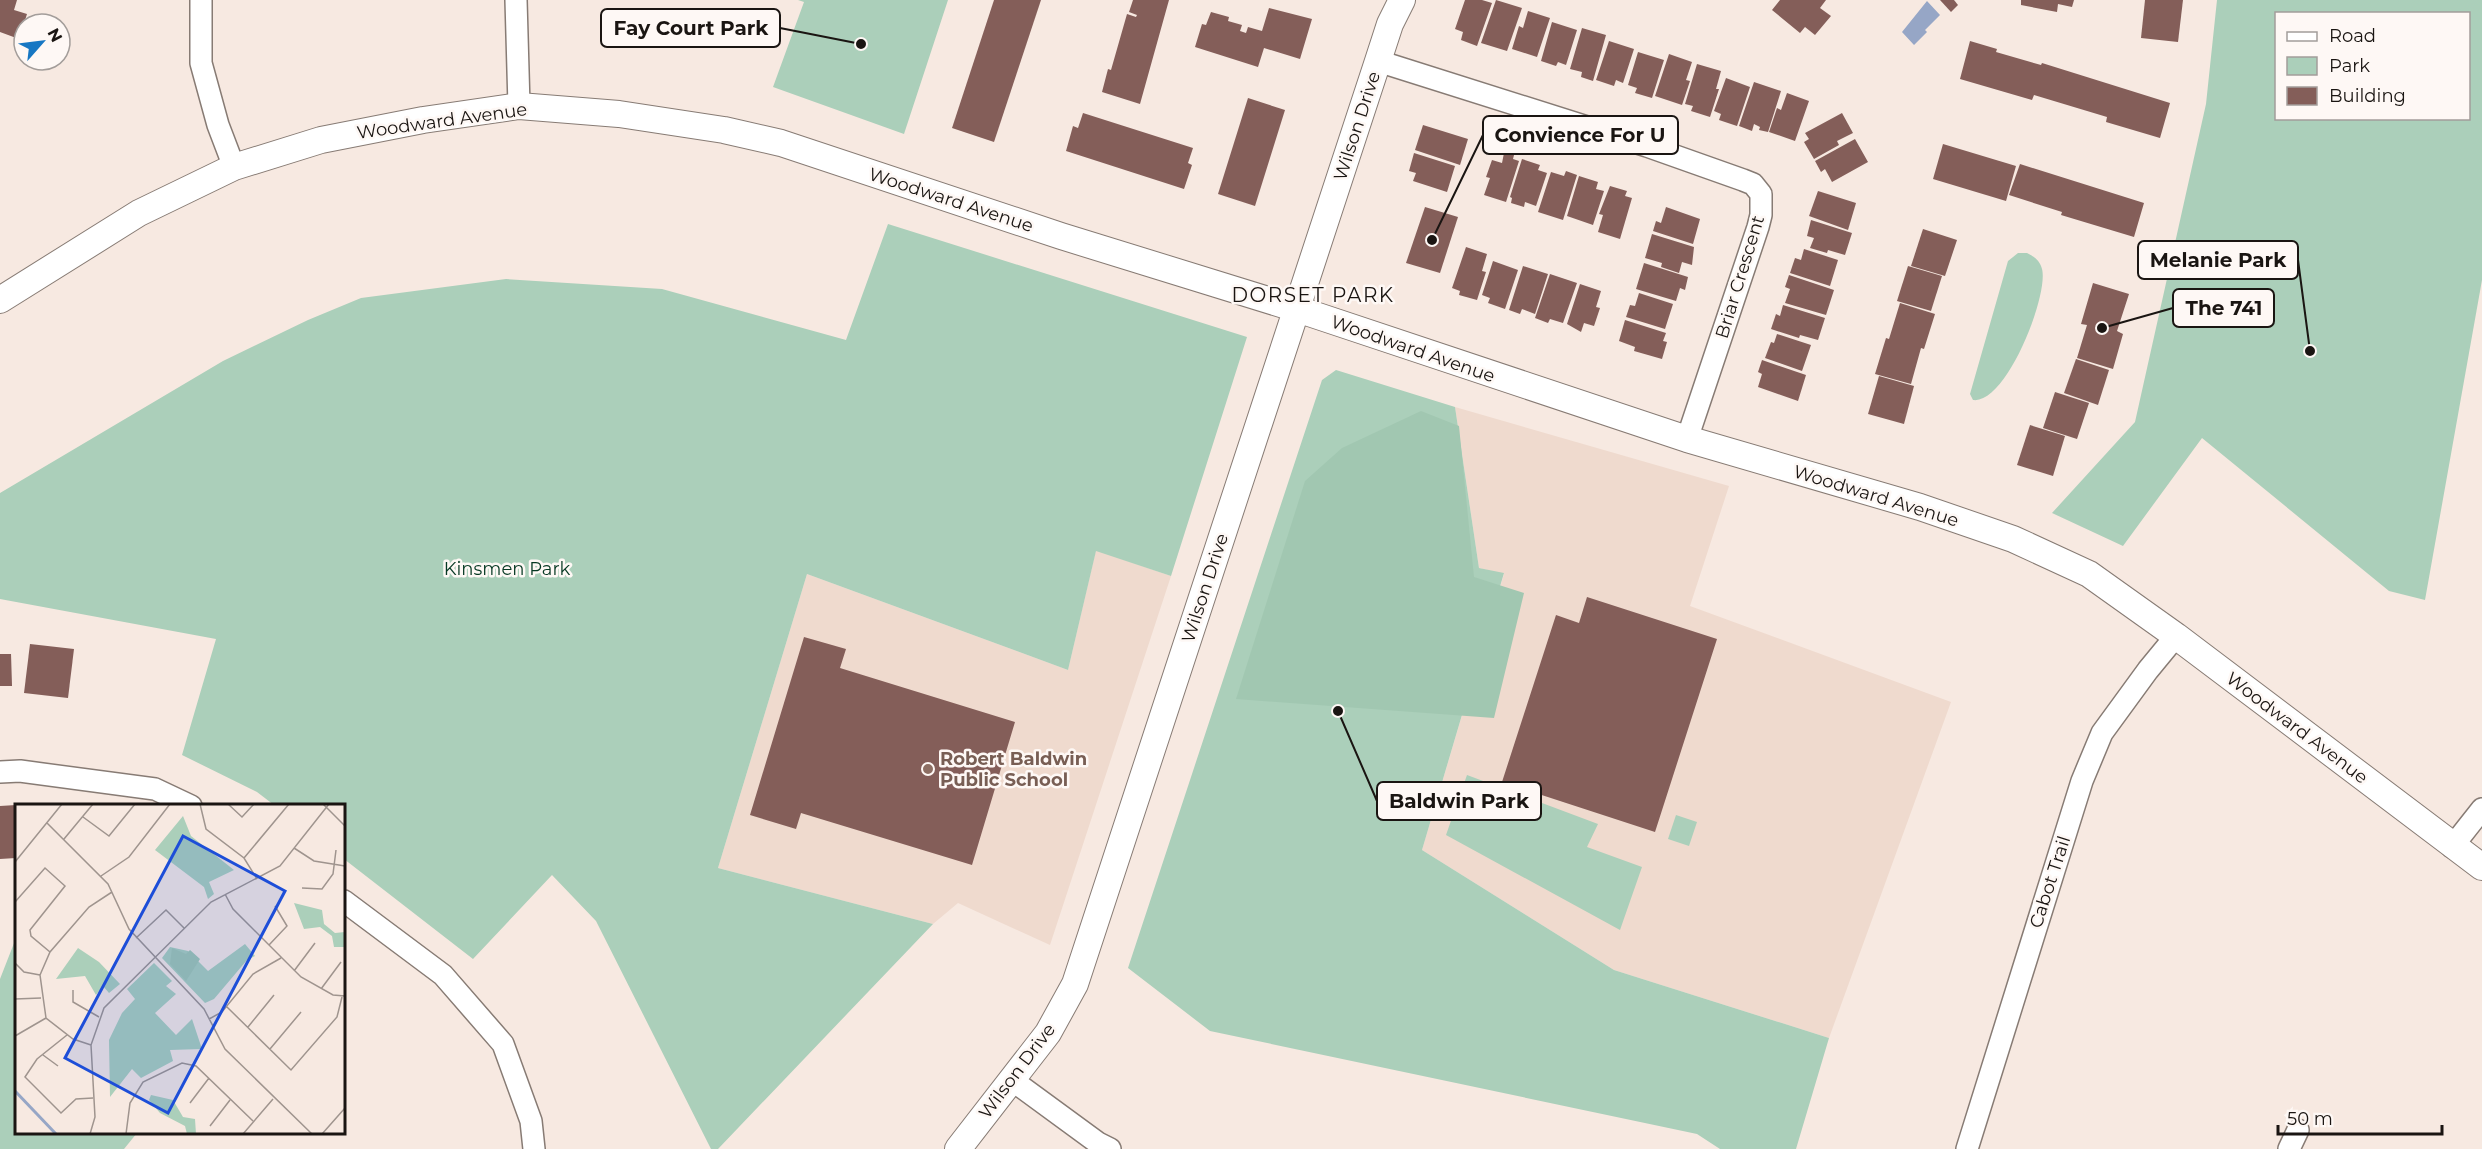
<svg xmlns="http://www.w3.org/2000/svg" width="2482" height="1149" viewBox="0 0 2482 1149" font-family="Montserrat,sans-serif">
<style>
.built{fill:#efdace}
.green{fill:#abcfba;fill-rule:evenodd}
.forest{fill:#a1c7b1}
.water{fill:#96a6c6}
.building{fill:#845e59}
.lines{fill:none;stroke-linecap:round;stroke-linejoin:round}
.minor-casing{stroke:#877b74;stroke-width:24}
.tertiary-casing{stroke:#877b74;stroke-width:28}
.minor{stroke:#fff;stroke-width:21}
.tertiary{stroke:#fff;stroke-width:26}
.education-dot{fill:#8d6e63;stroke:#fef8f5;stroke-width:2}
.labels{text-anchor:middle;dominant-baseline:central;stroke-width:5;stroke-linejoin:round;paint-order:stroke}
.street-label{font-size:18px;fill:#1a1512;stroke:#fef8f5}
.park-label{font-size:18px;fill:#053822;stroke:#fef8f5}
.education-label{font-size:18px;font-weight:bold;fill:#785e54;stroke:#fef8f5;text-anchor:start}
.neighbourhood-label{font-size:20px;letter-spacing:1.5px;fill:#1a1512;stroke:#fef8f5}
.inset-river{fill:none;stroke:#96a6c6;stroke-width:3}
.inset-road{fill:none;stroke:#9f948e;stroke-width:1.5}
.view{fill:#1d4ed8;fill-opacity:0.15;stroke:#1d4ed8;stroke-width:3}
.inset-edge{fill:none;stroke:#1a1512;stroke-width:3}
.leader{fill:none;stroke:#1a1512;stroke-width:2}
.callout-dot{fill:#1a1512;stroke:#fef8f5;stroke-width:2}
.callout{fill:#fef8f5;stroke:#1a1512;stroke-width:2}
.callout-label{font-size:20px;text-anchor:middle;font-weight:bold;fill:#1a1512}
</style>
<rect width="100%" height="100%" fill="#f7e9e1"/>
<g class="built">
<path d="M1455 407 1729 486 1690 606 1951 702 1829 1038 1614 970 1422 850 1504 574 1479 568Z"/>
<path d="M1096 550 1171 576 1050 945 958 903 933 924 718 868 807 574 1068 670Z"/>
</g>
<g class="green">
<path d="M798 0H948L904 134 773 87 804 2Z"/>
<path d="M2217 0H2482V280L2425 600 2389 591 2202 438 2123 546 2052 513 2135 422 2206 104ZM2276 14H2468V118H2276Z"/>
<path d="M888 224 1247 337 1171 576 1096 551 1068 670 807 574 718 868 933 924 718 1149H711L596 921 552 875 473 959 344 859V806L274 805 257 792 182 755 216 639 0 599V493L223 361 308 320 361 298 506 279 662 289 846 340Z"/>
<path d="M2018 253H2027C2035 257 2040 261 2042 269 2049 295 2006 405 1973 400L1970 394 2008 261Z"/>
<path d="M1336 370 1455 407 1479 568 1504 573 1422 850 1614 970 1829 1038 1796 1149H1720L1697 1134 1210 1031 1128 968 1322 380Z"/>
<path d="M1467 775 1598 824 1587 847 1642 867 1620 930 1446 835Z"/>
<path d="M1676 815 1697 822 1689 846 1668 839Z"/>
<path d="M16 938V1132L137 1133 124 1149H0V979Z"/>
</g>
<path class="forest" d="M1421 411 1459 426 1474 577 1524 593 1494 718 1236 699 1305 481 1342 448Z"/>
<path class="water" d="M1927 1 1940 15 1925 30 1927 32 1914 45 1902 32Z"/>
<g class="building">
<path d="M0 0H17L14 10 27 14 19 39 0 32Z"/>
<path d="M994 0H1041L994 142 952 128Z"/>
<path d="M1133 0H1169L1140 104 1102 92 1108 69 1111 70 1127 14 1136 17 1137 15 1129 12Z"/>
<path d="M1465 0H1482L1492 3 1477 46 1461 40 1463 32 1455 29Z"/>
<path d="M1496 0 1522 8 1507 51 1481 43Z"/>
<path d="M1780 0H1826L1820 8 1831 16 1815 35 1805 27 1800 33 1772 10Z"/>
<path d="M1940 0H1954L1958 5 1951 12Z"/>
<path d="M2021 0H2074L2072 7 2058 4 2057 12 2021 5Z"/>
<path d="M2145 0H2183L2178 42 2141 38Z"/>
<path d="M1269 8 1312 19 1300 59 1264 48 1258 67 1195 47 1202 24 1206 25 1211 12 1229 17 1228 21 1242 25 1240 31 1246 33 1248 27 1262 31Z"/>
<path d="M1528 11 1550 18 1537 57 1512 49 1519 26 1523 28Z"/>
<path d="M1552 22 1577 30 1566 65 1558 62 1556 66 1541 61Z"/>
<path d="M1582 28 1606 35 1593 81 1581 77 1582 72 1570 69Z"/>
<path d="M1609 41 1634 49 1623 83 1616 80 1614 86 1596 80Z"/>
<path d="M1970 41 1997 49 1996 52 2041 65 2042 63 2170 103 2160 138 2106 122 2107 117 2034 95 2032 100 1960 79Z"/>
<path d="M1638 52 1664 60 1652 98 1635 93 1637 88 1628 85Z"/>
<path d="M1669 54 1692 62 1686 80 1690 81 1682 105 1655 96Z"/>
<path d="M1697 64 1721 71 1716 89H1719L1710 117 1691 111 1693 106 1685 104Z"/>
<path d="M1726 78 1750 87 1737 126 1719 120 1721 114 1714 111Z"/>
<path d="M1754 82 1781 91 1768 132 1759 130 1760 127 1754 124 1752 131 1739 126Z"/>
<path d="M1787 93 1809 101 1795 141 1769 132 1777 108 1781 110Z"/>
<path d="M1248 98 1285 110 1255 206 1218 194Z"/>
<path d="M1083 113 1193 148 1188 163 1192 165 1184 189 1066 151 1073 126 1078 128Z"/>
<path d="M1842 113 1853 133 1837 141 1839 145 1814 159 1804 142 1809 139 1805 133Z"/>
<path d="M1423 125 1468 139 1460 165 1415 150Z"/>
<path d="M1855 139 1868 162 1832 182 1825 169 1821 172 1815 161Z"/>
<path d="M1943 144 2016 166 2006 201 1933 179Z"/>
<path d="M1414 153 1455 166 1447 192 1413 181 1416 173 1409 171Z"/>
<path d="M1504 153 1514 155 1513 159 1519 161 1506 202 1484 195 1490 178 1486 177 1492 160 1502 163Z"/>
<path d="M1522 159 1540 165 1538 170 1547 173 1536 206 1525 202 1524 207 1511 203 1512 198 1510 197Z"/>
<path d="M2020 164 2144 203 2134 237 2061 215 2062 212 2009 195Z"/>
<path d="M1566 171 1577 175 1563 220 1538 212 1551 172 1564 176Z"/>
<path d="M1579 176 1598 182 1596 189 1604 191 1593 225 1567 216Z"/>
<path d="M1610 186 1627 191 1625 196 1632 198 1620 239 1598 232 1603 215 1599 214Z"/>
<path d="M1818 191 1856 203 1848 230 1809 216Z"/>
<path d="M1425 207 1458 217 1440 273 1406 263Z"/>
<path d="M1666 207 1700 219 1693 244 1653 231 1656 221 1661 223Z"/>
<path d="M1811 220 1852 233 1845 255 1828 250 1827 253 1810 248 1814 238 1807 236Z"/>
<path d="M1923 229 1957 240 1945 276 1911 266Z"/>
<path d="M1652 234 1694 247 1692 265 1682 262 1679 273 1661 267 1662 263 1645 258Z"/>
<path d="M1466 247 1487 254 1482 271 1486 272 1477 300 1459 295 1460 291 1452 288Z"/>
<path d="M1804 249 1838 260 1830 286 1790 273 1795 258 1801 260Z"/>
<path d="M1493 261 1518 270 1505 309 1488 303 1490 298 1482 295Z"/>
<path d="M1644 263 1688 277 1685 290 1680 288 1676 301 1636 289Z"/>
<path d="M1523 266 1548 274 1535 314 1522 309 1520 314 1509 310Z"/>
<path d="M1908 266 1942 276 1931 311 1897 301Z"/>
<path d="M1550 274 1577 283 1563 323 1550 319 1548 323 1535 318Z"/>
<path d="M1789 275 1834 290 1826 315 1785 303 1790 289 1785 287Z"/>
<path d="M2093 283 2129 294 2117 331 2123 334 2113 369 2077 358 2087 325 2081 324Z"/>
<path d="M1580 284 1601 291 1596 307 1600 308 1594 326 1584 323 1581 332 1567 324Z"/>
<path d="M1639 293 1673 304 1665 329 1626 317 1630 305 1635 306Z"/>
<path d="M1900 303 1935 314 1924 349 1921 348 1911 384 1875 374 1886 338 1889 339Z"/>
<path d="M1783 305 1825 318 1818 340 1800 335 1799 338 1771 329 1776 314 1780 316Z"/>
<path d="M1625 320 1666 333 1663 341 1667 342 1662 359 1634 351 1635 347 1619 341Z"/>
<path d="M1777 334 1811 345 1802 371 1765 358 1771 342 1774 343Z"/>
<path d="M2076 359 2109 370 2098 405 2064 393Z"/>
<path d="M1762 360 1806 375 1798 401 1758 387 1762 374 1758 372Z"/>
<path d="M1879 376 1914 386 1904 424 1868 414Z"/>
<path d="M2055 392 2089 403 2077 439 2043 428Z"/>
<path d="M2030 425 2065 436 2053 476 2017 465Z"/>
<path d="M1587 597 1717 639 1655 832 1502 782 1556 615 1579 623Z"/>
<path d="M804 637 846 649 840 668 1015 722 972 865 801 813 796 829 750 815Z"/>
<path d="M30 644 74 649 68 698 24 693Z"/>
<path d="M0 654H11L12 686H0Z"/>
<path d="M16 805V858L0 859V806Z"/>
</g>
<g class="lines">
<g class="minor-casing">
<g id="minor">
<path d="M201 0V63L218 125 234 167"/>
<path d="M516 0 519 106"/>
<path d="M1378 61 1647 146 1743 180 1753 184 1761 194V215L1758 227 1687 439"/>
<path d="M0 772 20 771 155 789 191 806"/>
<path d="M2452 847 2482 809"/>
<path d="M344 901 443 975 503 1044 531 1121 534 1149"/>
<path d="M1012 1080 1098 1143 1110 1149"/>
<path d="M1967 1149 2082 781 2102 733 2148 670 2176 636"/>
<path d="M2289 1149 2298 1130"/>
</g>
</g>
<g class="tertiary-casing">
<g id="tertiary">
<path d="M0 300 139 213 234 167 321 140 423 120 519 106 619 114 724 130 781 143 1061 236 1297 309 1687 439 1920 507 2013 539 2089 574 2176 636 2482 867"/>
<path d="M958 1149 1048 1033 1075 984 1378 61 1390 24 1402 0"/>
</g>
</g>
<use href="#minor" class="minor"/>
<use href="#tertiary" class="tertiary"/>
</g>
<circle class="education-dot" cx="928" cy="769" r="6"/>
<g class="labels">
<g class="street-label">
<text transform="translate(442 121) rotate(-8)">Woodward Avenue</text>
<text transform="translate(1357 126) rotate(-72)">Wilson Drive</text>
<text transform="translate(951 200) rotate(18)">Woodward Avenue</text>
<text transform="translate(1740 277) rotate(-73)">Briar Crescent</text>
<text transform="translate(1413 349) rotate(19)">Woodward Avenue</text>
<text transform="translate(1876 496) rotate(17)">Woodward Avenue</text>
<text transform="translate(1205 588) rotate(-72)">Wilson Drive</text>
<text transform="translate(2297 728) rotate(37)">Woodward Avenue</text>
<text transform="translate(2050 882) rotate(-72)">Cabot Trail</text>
<text transform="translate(1017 1071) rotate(-53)">Wilson Drive</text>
</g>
<g class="park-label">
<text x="507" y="569">Kinsmen Park</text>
</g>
<g class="education-label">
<text x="940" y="759">Robert Baldwin<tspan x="940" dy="21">Public School</tspan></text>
</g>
<g class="neighbourhood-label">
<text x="1313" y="295">DORSET PARK</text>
</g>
</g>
<g transform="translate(15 804)">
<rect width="330" height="330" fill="#f7e9e1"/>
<path d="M168 12 176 32 219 66 194 78 199 90 193 95 189 83 140 46ZM279 99 307 106 309 120 320 129 330 128V143H319L317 132 305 123 289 125ZM230 140 240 152 232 156 199 195 190 199 147 154 155 143 173 147 193 167ZM63 144 84 158 105 180 94 189 88 182 81 191 70 172 41 175ZM139 159 157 177 151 182 161 190 140 209 161 231 177 215 187 245 155 246 158 257 126 274 117 265 95 293 94 236 107 209 120 195 112 185ZM136 291 158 296 168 313 180 315 181 330H172L170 322 145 309 134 296Z" fill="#abcfba"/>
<path d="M157 144 171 150 175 146 185 155 171 177 155 160Z" fill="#a1c7b1"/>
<path class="inset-river" d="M0 287 41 330"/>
<path class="inset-road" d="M185 0 191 25 229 54 242 75M213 0 227 13 239 0M308 0 330 22M68 13 94 32 120 0M32 19 93 80 114 125 189 205 210 245 297 330M49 35 78 0M279 44 299 57 330 62M229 54 274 0M0 58 47 0M86 72 114 53 155 0M287 84 307 85 318 70 321 46M210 90 218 105 286 173 318 191 330 192M0 98 30 64 50 82 15 126 16 132 35 148M121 134 151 106 169 124M254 141 272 122 260 102M0 159 9 168 25 171M279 167 300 139M306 185 326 158M58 186V198L84 213M0 195 26 194M212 203 276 266 322 213 327 193M194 215 207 208 238 170 266 154M233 223 259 191M52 231 22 255 10 273 46 309 61 295 78 294M0 232 31 214M76 241 58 235 31 214 25 171 35 148 74 103 97 88M255 245 286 208M28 251 43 262M175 299 194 274M195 322 215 296M75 330 80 313 76 241 89 204 196 98 265 62 314 0M111 330 115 299 128 278 167 259 181 262 238 317M228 330 258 295M307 330 330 304"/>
<path class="view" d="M168 32 270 87 153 309 50 254Z"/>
<rect width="330" height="330" class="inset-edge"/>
</g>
<path class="leader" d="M861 44L780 28M1432 240L1483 135M2310 351L2298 260M2102 328L2173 308M1338 711L1377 801"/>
<g class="callout-dot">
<circle cx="861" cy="44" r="6"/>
<circle cx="1432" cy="240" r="6"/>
<circle cx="2310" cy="351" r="6"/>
<circle cx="2102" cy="328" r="6"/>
<circle cx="1338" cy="711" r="6"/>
</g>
<g class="callout">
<rect x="601" y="9" width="179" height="38" rx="6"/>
<rect x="1483" y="116" width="195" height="38" rx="6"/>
<rect x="2138" y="241" width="160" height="38" rx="6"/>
<rect x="2173" y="289" width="101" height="38" rx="6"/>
<rect x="1377" y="782" width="164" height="38" rx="6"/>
</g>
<g class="callout-label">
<text x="691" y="35">Fay Court Park</text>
<text x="1580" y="142">Convience For U</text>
<text x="2218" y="267">Melanie Park</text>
<text x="2224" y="315">The 741</text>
<text x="1459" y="808">Baldwin Park</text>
</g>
<rect x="2275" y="12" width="195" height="108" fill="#fef8f5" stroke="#a39d9a" stroke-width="1.5"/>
<rect x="2287" y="32" width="30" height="9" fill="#ffffff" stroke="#a39d9a" stroke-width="1.5"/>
<text x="2329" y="42" font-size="18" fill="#1a1512">Road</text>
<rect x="2287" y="57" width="30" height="18" fill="#abcfba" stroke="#a39d9a" stroke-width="1.5"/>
<text x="2329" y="72" font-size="18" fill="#1a1512">Park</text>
<rect x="2287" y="87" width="30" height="18" fill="#845e59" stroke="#a39d9a" stroke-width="1.5"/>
<text x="2329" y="102" font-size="18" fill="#1a1512">Building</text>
<g transform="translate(42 42) rotate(62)"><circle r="28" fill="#fef8f5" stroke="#a39d9a" stroke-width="1.5"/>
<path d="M0-4.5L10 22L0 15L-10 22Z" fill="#1777c3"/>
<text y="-9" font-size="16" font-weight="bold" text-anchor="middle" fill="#1a1512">N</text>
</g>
<path d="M2278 1125v9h164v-9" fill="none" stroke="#1a1512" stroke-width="3"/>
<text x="2287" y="1125" font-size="18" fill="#1a1512" stroke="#fef8f5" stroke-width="4.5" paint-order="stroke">50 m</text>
</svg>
